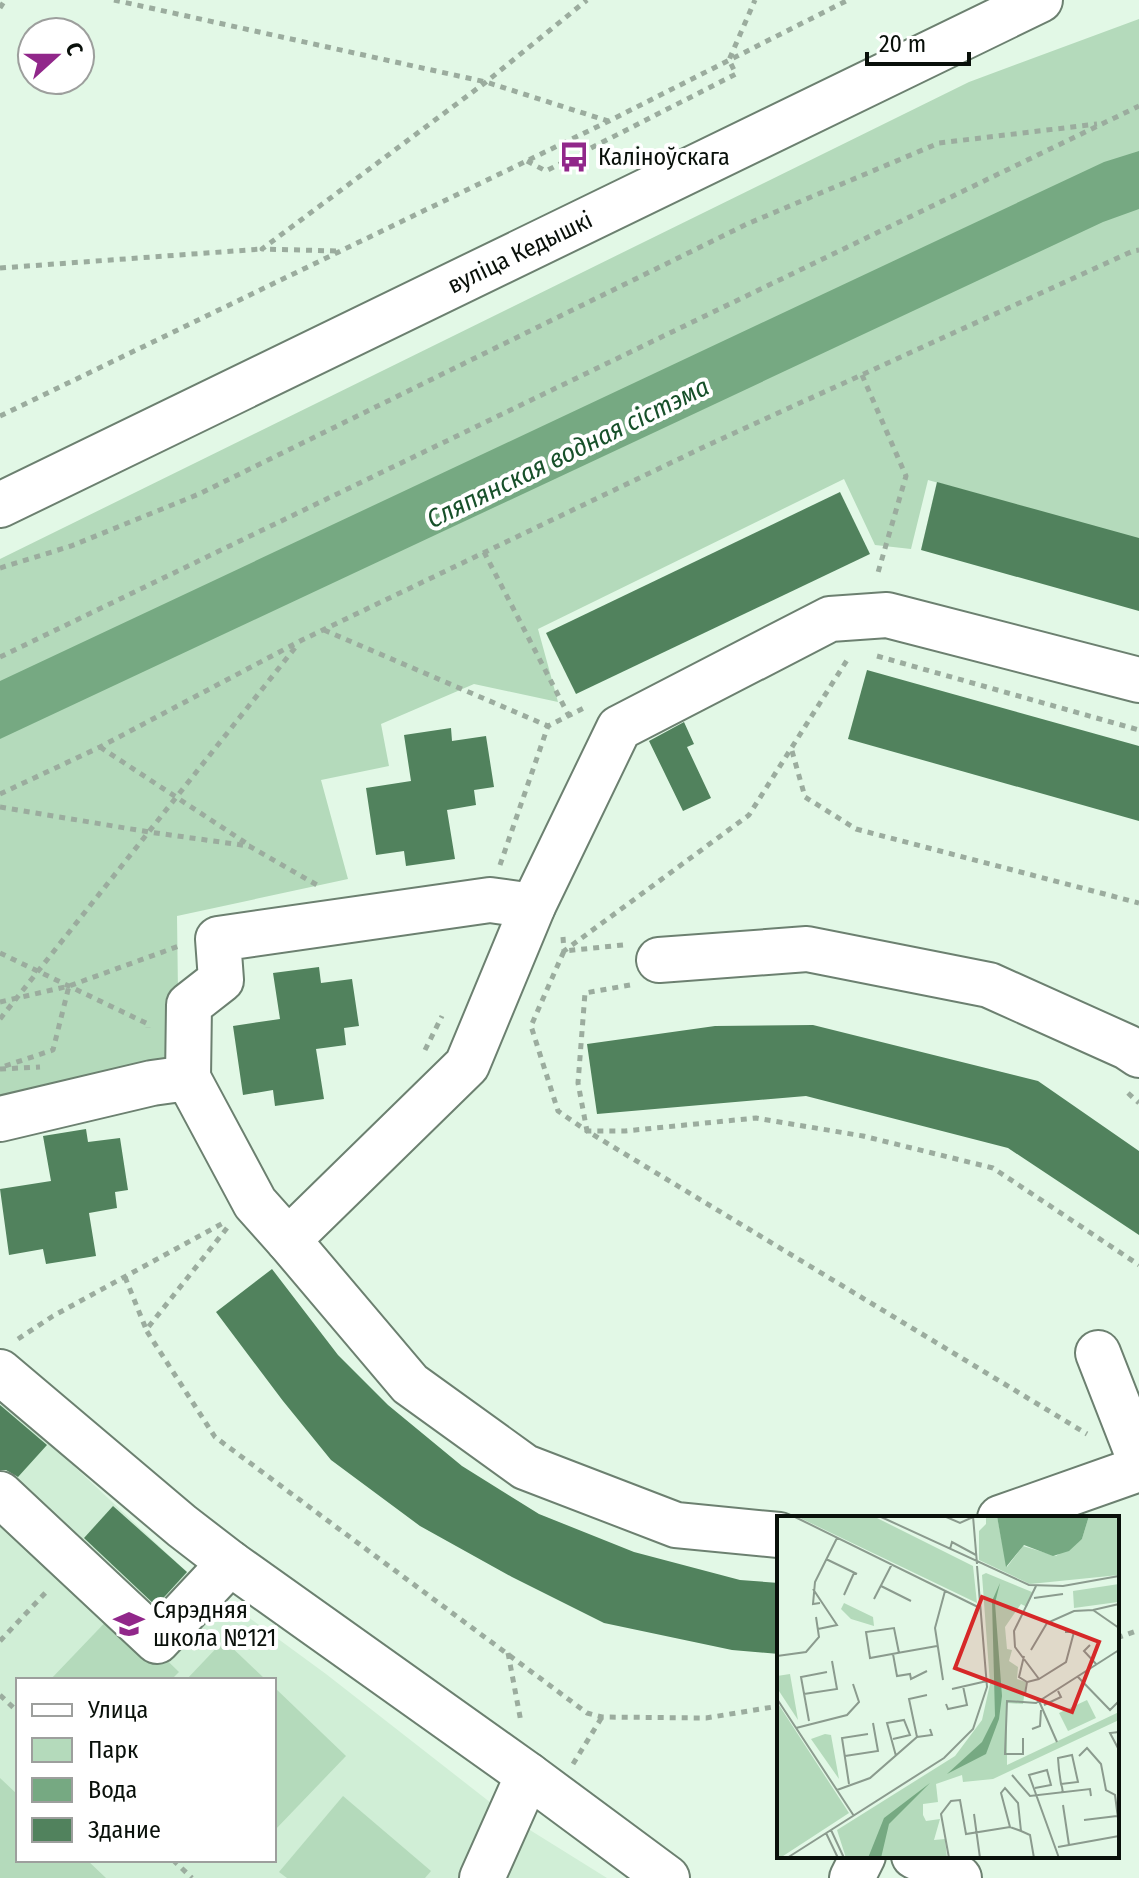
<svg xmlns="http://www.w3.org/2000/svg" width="1139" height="1878" viewBox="0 0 1139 1878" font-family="'Fira Sans Condensed',sans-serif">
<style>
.built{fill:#d0eed6;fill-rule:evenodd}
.green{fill:#b4dabb}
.water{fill:#76a982}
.building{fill:#51825d}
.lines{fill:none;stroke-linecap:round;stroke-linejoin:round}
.minor-casing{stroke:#6c8070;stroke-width:48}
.path{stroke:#9bac9e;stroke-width:5;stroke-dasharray:6 6;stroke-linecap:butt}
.minor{stroke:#fff;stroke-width:44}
.labels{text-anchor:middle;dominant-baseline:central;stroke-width:8;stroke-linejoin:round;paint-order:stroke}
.poi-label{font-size:24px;fill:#09100a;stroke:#fff;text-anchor:start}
.street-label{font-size:24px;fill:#09100a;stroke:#fff}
.water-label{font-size:26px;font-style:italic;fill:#17502a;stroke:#fff}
.inset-road{fill:none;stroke:#8b9b8e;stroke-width:2}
.view{fill:#d62828;fill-opacity:0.15;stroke:#d62828;stroke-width:4}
.inset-edge{fill:none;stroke:#09100a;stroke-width:4}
</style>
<rect width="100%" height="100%" fill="#e2f8e6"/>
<path class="built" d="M0 1397 188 1573 326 1674 509 1817 607 1878H0ZM18 1680H274V1860H18Z"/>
<g class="green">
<path d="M1139 19V539L928 480 911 549 875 545 844 479 538 629 558 702 474 684 381 724 389 766 321 780 348 879 177 916 179 1068 0 1108V559L969 82Z"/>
<path d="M116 1611 179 1672 171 1680H50Z"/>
<path d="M224 1640 266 1680H186Z"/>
<path d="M274 1687 346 1756 274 1831Z"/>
<path d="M0 1778 18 1795V1860H87L106 1878H0Z"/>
<path d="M343 1796 431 1871 425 1878H287L279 1872Z"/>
</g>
<path class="water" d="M1139 151V209L1103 222 0 739V681L1104 162Z"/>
<g class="building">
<path d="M937 482 1139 538V611L921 550Z"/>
<path d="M840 492 870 554 576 694 546 633Z"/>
<path d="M867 670 1139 746V821L848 739Z"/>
<path d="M684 722 694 744 687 747 711 798 683 811 649 741Z"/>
<path d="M451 728 452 741 486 736 494 787 474 790 476 805 447 810 455 859 406 866 404 851 376 855 366 788 411 781 404 735Z"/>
<path d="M319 967 321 983 352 979 359 1026 344 1028 346 1045 316 1049 324 1099 275 1106 273 1090 243 1095 233 1026 280 1019 273 973Z"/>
<path d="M813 1025 1038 1081 1139 1151V1235L1008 1148 806 1096 597 1114 587 1044 715 1026Z"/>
<path d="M86 1129 88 1142 120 1138 128 1190 115 1192 117 1208 89 1213 96 1256 46 1264 43 1249 9 1255 0 1189 51 1181 43 1136Z"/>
<path d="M272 1269 338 1355 388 1405 462 1466 539 1514 634 1552 740 1580 779 1583V1654L732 1650 604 1623 512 1577 420 1526 331 1460 283 1401 216 1312Z"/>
<path d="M0 1405 47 1445 18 1477 6 1470H0Z"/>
<path d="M113 1506 187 1572 156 1606 84 1538Z"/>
</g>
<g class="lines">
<g class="minor-casing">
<g id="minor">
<path id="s1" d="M0 505 1040 0"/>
<path d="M659 960 807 949 989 985 1127 1047 1139 1055"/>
<path d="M188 1078 189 1005 221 980 218 939 490 900 533 906"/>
<path d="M0 1119 152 1083 188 1078 255 1203 288 1240"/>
<path d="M1098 1353 1139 1458"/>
<path d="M0 1372 182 1526 230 1563 528 1775 667 1878"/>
<path d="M0 1494 157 1641 230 1563"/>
<path d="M1000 1518 1139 1469"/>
<path d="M779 1535 676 1525 525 1467 410 1384 288 1240 467 1065 533 906 619 728 830 619 887 615 1139 680"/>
<path d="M914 1856 959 1878"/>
<path d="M482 1878 528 1775"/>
<path d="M852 1878 863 1856"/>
</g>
</g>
<g class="path">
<path d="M114 0 486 82 608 121"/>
<path d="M0 8 5 0"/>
<path d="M574 157 585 177"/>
<path d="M527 161 546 171 736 74 729 60 755 0"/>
<path d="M336 251 262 249 486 82 587 0"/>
<path d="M0 268 262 249"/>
<path d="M862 375 906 476 877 576"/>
<path d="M0 416 609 121 848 0"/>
<path d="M484 552 569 716"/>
<path d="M0 568 71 546 199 494 747 224 939 143 1097 124"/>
<path d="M324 630 548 726"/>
<path d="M877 656 1139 730"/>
<path d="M0 657 1139 106"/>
<path d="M100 747 249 845"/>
<path d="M792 751 805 797 856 829 1139 903"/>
<path d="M0 794 100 747 302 640 708 445 1133 251 1139 250"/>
<path d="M0 807 149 832 249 846 317 885"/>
<path d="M500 865 548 726 586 707"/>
<path d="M563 937 564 951 749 815 849 657"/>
<path d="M623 945 564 951 531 1026 558 1111 587 1131H625L756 1118 863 1136 993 1168 1139 1265"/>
<path d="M0 953 148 1024V1028"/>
<path d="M630 985 585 993 578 1083 587 1131 1087 1434"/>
<path d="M0 1002 69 986 179 946"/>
<path d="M0 1019 298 644"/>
<path d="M425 1050 442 1016"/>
<path d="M5 1066 53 1050 69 986"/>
<path d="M0 1069 40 1067"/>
<path d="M1128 1093 1139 1103"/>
<path d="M227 1228 146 1330 215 1437 587 1713 602 1717 706 1718 779 1706"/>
<path d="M125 1277 146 1329"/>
<path d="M18 1339 53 1316 225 1222"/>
<path d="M1117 1638 1139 1630"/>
<path d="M0 1641 48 1590"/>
<path d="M508 1653 521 1722"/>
<path d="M0 1695 18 1712"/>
<path d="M573 1764 602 1717"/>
<path d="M173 1860 192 1878"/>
</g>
<use href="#minor" class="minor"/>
</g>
<defs>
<g id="bus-bare" transform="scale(2.4)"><path d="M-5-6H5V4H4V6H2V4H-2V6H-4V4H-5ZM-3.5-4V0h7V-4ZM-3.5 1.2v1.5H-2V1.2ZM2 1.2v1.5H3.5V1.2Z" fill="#91278a" stroke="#fff" stroke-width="2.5" paint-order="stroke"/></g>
<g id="school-bare" transform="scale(2.4)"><path d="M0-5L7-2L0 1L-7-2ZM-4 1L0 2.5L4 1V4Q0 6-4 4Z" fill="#91278a" stroke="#fff" stroke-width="2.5" paint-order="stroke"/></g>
</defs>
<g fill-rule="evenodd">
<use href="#bus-bare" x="574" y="157"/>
<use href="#school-bare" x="129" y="1624"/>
</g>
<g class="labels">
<g class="poi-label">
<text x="598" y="157">Каліноўскага</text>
<text x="153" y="1610">Сярэдняя<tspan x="153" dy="28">школа №121</tspan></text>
</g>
<g class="street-label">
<text stroke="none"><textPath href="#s1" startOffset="578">вуліца Кедышкі</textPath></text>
</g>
<g class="water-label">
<text transform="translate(568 453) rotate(-26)">Сляпянская водная сістэма</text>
</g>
</g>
<g transform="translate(777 1516)">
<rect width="342" height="342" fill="#e2f8e6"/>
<path d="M19 0H96L196 50 200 87ZM209 0H220L230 51 246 30 279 40 305 23 312 0H342V59L253 68 202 44V15L209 8ZM209 57 255 76 250 91 244 88 228 111 230 133 235 134 232 145 241 151 240 163 249 166 246 188 230 187V249L342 196V204L216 263 186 266 185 259 159 268 161 286 146 288V299L149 305 163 303 157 324 168 323 170 342H69L60 314 178 240 205 204 213 168 205 59ZM342 68 341 86 297 92 296 75ZM67 87 96 101 97 110 74 103 64 93ZM13 158 21 204 0 172V160ZM310 184 319 202 291 215 282 197ZM0 186 72 297 3 342H0ZM48 218 54 219 62 263 34 223Z" fill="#b4dabb"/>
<path d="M220 0H312L305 23 292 35 276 40 247 29 229 51ZM223 67 218 87 225 180 222 203 209 238 170 258 205 226 218 200 215 85ZM153 267 112 308 104 342H91L107 302Z" fill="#76a982"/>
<path class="inset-road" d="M16 0 203 92M102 0 252 69 286 70 342 60M167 0 183 7 196 1M196 0 200 48M173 33 175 26 199 39M49 43 80 58M104 70 134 85M259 70 237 115 238 131 262 163 289 146 297 116H288M36 73 60 109 41 113M67 79 77 57M257 82 286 78M97 83 115 48M43 87 36 88 38 66 60 22M316 94 342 88M313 129 307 135 320 149M254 134 270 107 297 95 316 94 342 112M122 137 117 112 89 116 93 142 126 136 160 130M116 138 120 160 133 158 134 163 150 155M0 140 29 136 42 121 39 101M247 140 242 161 250 166M301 161 333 194 342 185M166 164 158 112 168 75M175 173 210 165M27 178 60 173 55 145M248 178 250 166 262 163M0 183 77 300M262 185 280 226M169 188 171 193 190 189 186 170M267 189 284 181 281 175M32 205 24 161 50 156M19 212 70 199 82 186 76 168M255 213 263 210 264 194M342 216 333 217 342 234M140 221 132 183 150 179M246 222V238H228L230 185 259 187 342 134M116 223 133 219 127 204 110 207 119 240M68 240 101 235 96 207M302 240 310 232 324 248 329 274 338 279 342 310M235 259 253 280 313 273 314 280M72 268 65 222 91 218M284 268 301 266 295 239 281 242 282 254 284 268 285 271 286 277M258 272 274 269 270 254 252 259 282 342M60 274 93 262 140 221 155 219 153 213M286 289 292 329M197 298 203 342M307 304 340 300M233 311 224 277 228 272 241 287 244 315M54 314 67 342M49 317 61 342M281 331 342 320M10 342 167 242 196 213 210 171 200 50M172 342 164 298 174 285 183 284 189 318 233 311 244 315 253 319 257 342"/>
<path class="view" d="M205 81 322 126 295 196 178 152Z"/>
<rect width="342" height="342" class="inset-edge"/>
</g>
<rect x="16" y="1678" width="260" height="184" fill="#ffffff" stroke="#9d9f9d" stroke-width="2"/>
<rect x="32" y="1704" width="40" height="12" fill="#ffffff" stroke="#9d9f9d" stroke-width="2"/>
<text x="88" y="1718" font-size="24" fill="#09100a">Улица</text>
<rect x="32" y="1738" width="40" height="24" fill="#b4dabb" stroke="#9d9f9d" stroke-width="2"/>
<text x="88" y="1758" font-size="24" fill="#09100a">Парк</text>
<rect x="32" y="1778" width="40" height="24" fill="#76a982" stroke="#9d9f9d" stroke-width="2"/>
<text x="88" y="1798" font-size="24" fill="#09100a">Вода</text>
<rect x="32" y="1818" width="40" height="24" fill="#51825d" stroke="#9d9f9d" stroke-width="2"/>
<text x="88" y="1838" font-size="24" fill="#09100a">Здание</text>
<g transform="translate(56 56) rotate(69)"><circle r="38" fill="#ffffff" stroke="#9d9f9d" stroke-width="2"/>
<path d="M0-6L14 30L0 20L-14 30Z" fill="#91278a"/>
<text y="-12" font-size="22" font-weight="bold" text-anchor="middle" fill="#09100a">С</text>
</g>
<path d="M867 52v12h102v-12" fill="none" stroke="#09100a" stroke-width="4"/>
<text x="879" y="52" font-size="24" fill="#09100a" stroke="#ffffff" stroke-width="6" paint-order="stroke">20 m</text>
</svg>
